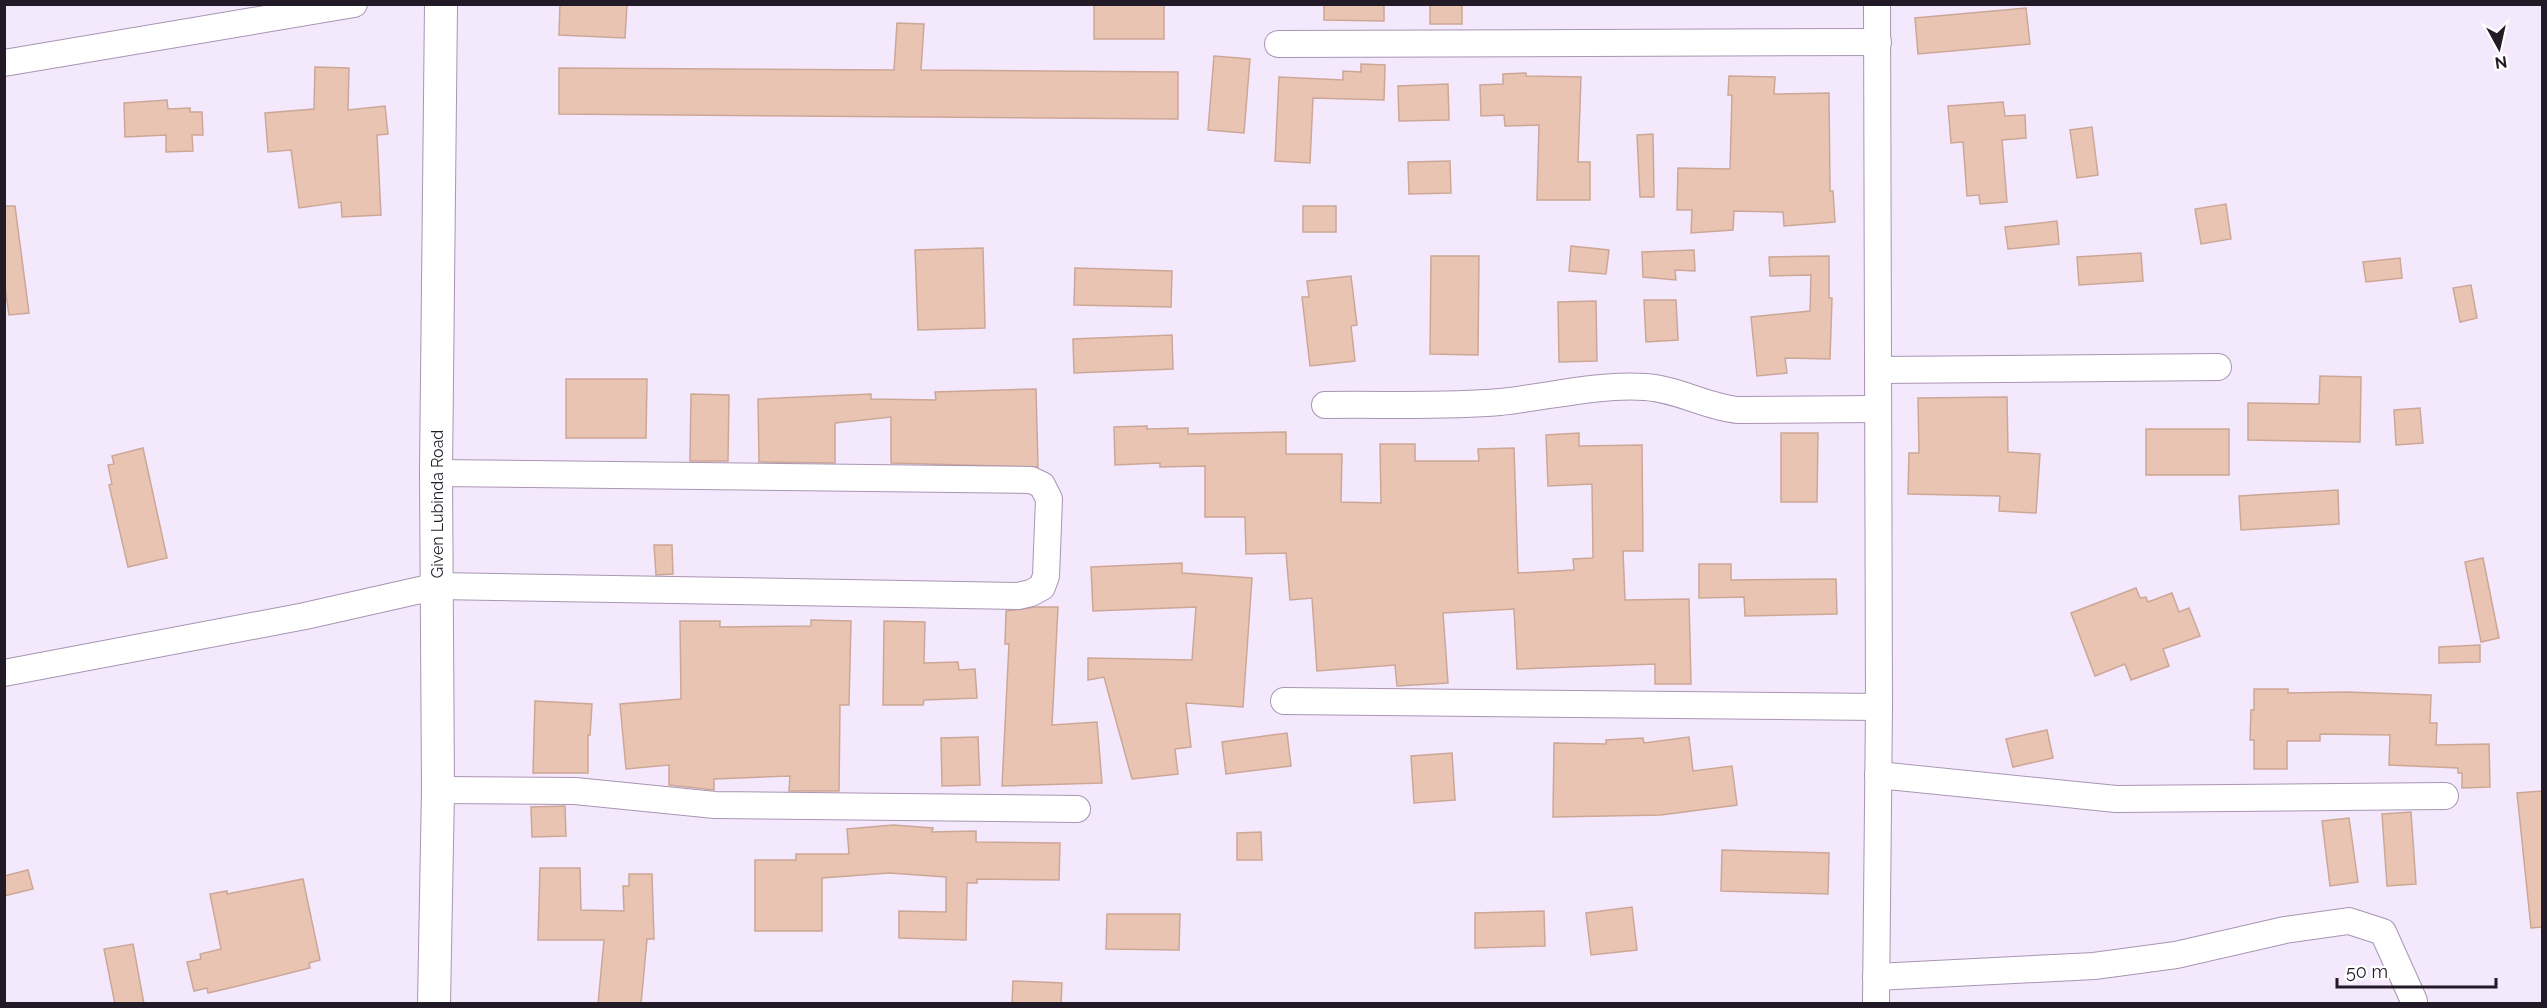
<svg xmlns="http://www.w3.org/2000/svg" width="2547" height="1008" viewBox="0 0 2547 1008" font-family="Raleway,sans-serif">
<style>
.building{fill:#eac4b3;stroke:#cca797;stroke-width:1.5}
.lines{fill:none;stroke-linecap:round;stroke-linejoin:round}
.minor-casing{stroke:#a895b3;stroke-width:28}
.tertiary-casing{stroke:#a895b3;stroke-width:34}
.minor{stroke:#fff;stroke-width:26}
.tertiary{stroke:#fff;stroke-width:32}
.labels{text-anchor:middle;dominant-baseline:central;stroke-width:4.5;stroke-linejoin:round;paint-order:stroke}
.street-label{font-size:16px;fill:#221b27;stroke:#fff}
</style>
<rect width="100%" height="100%" fill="#f4e8fc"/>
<g class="building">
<path d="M560 4H627L625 38 559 35Z"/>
<rect x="1094" y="4" width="70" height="35"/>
<path d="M1324 4H1384V21L1324 20Z"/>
<rect x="1430" y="4" width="32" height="20"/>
<path d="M2026 8 2030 44 1918 54 1915 18Z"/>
<path d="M897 23 924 24 921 70 1178 72V119L559 114V68L894 70Z"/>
<path d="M1214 56 1250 59 1244 133 1208 130Z"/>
<path d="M1361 64 1385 65 1384 100 1313 98 1310 163 1275 161 1279 77 1343 80V71L1361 72Z"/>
<path d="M315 67 349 68 348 110 385 106 388 134 377 135 381 215 342 217 341 202 299 208 291 150 268 152 265 113 314 109Z"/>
<path d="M1526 73V76L1581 77 1578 162H1590V200H1537L1539 125 1505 126 1504 115 1481 116 1480 85 1503 84V74Z"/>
<path d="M1729 76 1775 77 1774 94 1829 93 1830 191H1833L1835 222 1784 226 1783 212 1734 211 1733 230 1691 233 1692 210H1677L1678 168 1730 169 1732 95H1728Z"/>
<path d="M1448 84 1449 120 1399 121 1398 86Z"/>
<path d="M167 100 168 109 190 108V112H202L203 135H192L193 151 166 152V135L125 137 124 103Z"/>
<path d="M2003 102 2005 116 2025 115 2026 138 2002 140 2007 202 1980 204 1979 195 1967 196 1963 142 1951 143 1948 106Z"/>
<path d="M2092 127 2098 175 2077 178 2070 130Z"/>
<path d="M1653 134 1654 197H1640L1637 135Z"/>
<path d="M1450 161 1451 193 1409 194 1408 162Z"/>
<path d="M2226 204 2231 239 2201 244 2195 209Z"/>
<path d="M4 206H15L29 313 9 315 4 280Z"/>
<rect x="1303" y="206" width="33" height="26"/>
<path d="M2057 221 2059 244 2008 249 2005 227Z"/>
<path d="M1571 246 1609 250 1606 274 1569 271Z"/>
<path d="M983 248 985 328 918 330 915 250Z"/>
<path d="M1694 250 1695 271 1675 270 1676 280 1643 277 1642 252Z"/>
<path d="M2141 253 2143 281 2079 285 2077 257Z"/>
<path d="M1431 256H1479L1478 355 1430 354Z"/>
<path d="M1829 256V298H1832L1830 359 1785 358 1787 373 1757 376 1751 317 1810 311 1811 275 1770 276 1769 257Z"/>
<path d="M2400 258 2402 278 2366 282 2363 262Z"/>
<path d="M1075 268 1172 271 1171 307 1074 305Z"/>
<path d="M1351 276 1357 325 1351 326 1355 361 1310 366 1302 297H1309L1307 281Z"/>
<path d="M2471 285 2477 318 2460 322 2453 288Z"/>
<path d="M1644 300H1676L1678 340 1646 342Z"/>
<path d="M1596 301 1597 361 1559 362 1558 302Z"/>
<path d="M1172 335 1173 369 1074 373 1073 339Z"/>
<path d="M2320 376 2361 377 2360 442 2248 440V403L2319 404Z"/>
<path d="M566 379H647L646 438H566Z"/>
<path d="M1036 389 1038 467 891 463V417L835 423V463L759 462 758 399 871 394V399L936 400 935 392Z"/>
<path d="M691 394 729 395 728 461H690Z"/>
<path d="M2007 397 2008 452 2040 454 2036 513 1999 511 2000 496 1908 494 1909 453H1919L1918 398Z"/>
<path d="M2420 408 2423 443 2396 445 2394 410Z"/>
<path d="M1147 426V429L1188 428V434L1286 432V454H1342L1341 502 1381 503 1380 444H1415V461H1479L1478 449 1514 448 1518 573 1574 570 1573 559 1593 558 1592 484 1548 486 1546 435 1579 433V446L1642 445 1643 551H1623L1625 600 1689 599 1691 684H1655V664L1517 669 1514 609 1443 613 1448 683 1397 686 1395 665 1317 671 1312 598 1290 600 1286 553 1246 554 1245 517H1205V466L1160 467V463L1115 465 1114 427Z"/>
<rect x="2146" y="429" width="83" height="46"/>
<path d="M1781 433H1818L1817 502H1781Z"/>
<path d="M143 448 167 558 128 567 109 485 112 484 108 465 114 464 112 456Z"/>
<path d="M2338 490 2339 524 2241 530 2239 496Z"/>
<path d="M654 545H672L673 574 656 575Z"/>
<path d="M2483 558 2499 638 2481 642 2465 562Z"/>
<path d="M1182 563V573L1252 578 1243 707 1186 703 1191 747 1175 749 1178 774 1132 779 1104 677 1088 680V658L1192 660 1196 607 1093 611 1091 567Z"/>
<path d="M1699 564H1731V580L1836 579 1837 614 1745 616 1744 597 1699 598Z"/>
<path d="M2136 588 2140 598 2146 597 2148 602 2172 593 2179 612 2189 608 2200 636 2163 649 2169 666 2131 680 2125 664 2095 676 2071 613Z"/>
<path d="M1036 607H1058L1052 725 1097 722 1102 783 1002 786 1009 644H1005L1006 611Z"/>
<path d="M811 620 851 621 849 705H840L839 791H789L790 776 714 779V790L669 785V765L626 769 620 704 681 699 680 621H720V627L811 626Z"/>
<path d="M884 621 925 622 924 663 958 662 959 670 975 669 977 698 924 700 923 705H883Z"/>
<path d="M2480 645V662L2439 663V647Z"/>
<path d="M2254 689H2288V693L2347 692 2431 695 2430 723H2437L2436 745 2489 744 2490 787 2462 788V773H2458V768L2389 765 2390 735 2320 734V741H2287V769H2254V740H2250L2251 710H2254Z"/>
<path d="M535 701 592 704 590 735H588V773H533Z"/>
<path d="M2047 730 2053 758 2013 767 2006 739Z"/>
<path d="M1287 733 1291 766 1226 774 1222 742Z"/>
<path d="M978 737 980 785 942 786 941 738Z"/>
<path d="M1689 737 1693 771 1732 766 1737 805 1661 815 1553 817 1554 743 1606 744V740L1643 738 1644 743Z"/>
<path d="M1452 753 1455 800 1414 803 1411 756Z"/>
<path d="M2542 791V927L2531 928 2517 793Z"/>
<path d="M565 806 566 836 532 837 531 807Z"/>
<path d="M2411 812 2416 884 2387 886 2382 814Z"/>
<path d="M2349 818 2358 882 2330 886 2322 821Z"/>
<path d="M893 825 933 828 932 832 976 831V842L1060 843 1059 880 977 879V883H967L966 940 899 938V911L946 912V877L889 873 822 878V931H755V860H796V854H849L847 829Z"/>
<path d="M1261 832 1262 860H1237V833Z"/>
<path d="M1722 850 1829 853 1828 894 1721 891Z"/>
<path d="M540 868H580L581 910 624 911 623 886H629V874H652L654 939H647L641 1004H598L604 940H538Z"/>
<path d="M28 870 33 889 4 896V876Z"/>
<path d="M303 879 320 960 309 963 310 968 242 985 208 993 207 988 194 991 187 962 201 959 200 954 221 949 210 894 227 891V894Z"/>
<path d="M1632 907 1637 950 1591 955 1586 913Z"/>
<path d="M1544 911 1545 946 1475 948V913Z"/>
<path d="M1107 914H1180L1179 950 1106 949Z"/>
<path d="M133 944 144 1004H115L104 949Z"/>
<path d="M1013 981 1062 983 1061 1004H1012Z"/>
</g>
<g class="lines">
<g class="minor-casing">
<g id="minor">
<path d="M1278 44 1878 42"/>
<path d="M4 63 354 4"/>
<path d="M1879 370 2218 367"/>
<path d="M1325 405C1383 404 1442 407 1500 402 1548 397 1596 384 1645 387 1678 389 1706 407 1738 410L1878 409"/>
<path d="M4 673 305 616 438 586 1018 596 1031 593 1042 587 1046 576 1049 499 1042 485 1031 480 436 473"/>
<path d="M1284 701 1879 707"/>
<path d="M1878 775 2116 799 2445 796"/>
<path d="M438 790 575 791 715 805 1077 809"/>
<path d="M1876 977 2094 966 2176 955 2285 930 2349 921 2383 932 2414 1001"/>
<path d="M1876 1004 1879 707 1877 4"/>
</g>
</g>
<g class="tertiary-casing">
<path id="tertiary" d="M434 1004 438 790 436 473 441 4"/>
</g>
<use href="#minor" class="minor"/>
<use href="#tertiary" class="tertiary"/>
</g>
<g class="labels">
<g class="street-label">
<text transform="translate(437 504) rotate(-90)">Given Lubinda Road</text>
</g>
</g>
<rect width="2547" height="1008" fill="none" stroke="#221b27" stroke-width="12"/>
<g transform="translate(2499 48) rotate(172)" stroke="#ffffff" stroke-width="4.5" paint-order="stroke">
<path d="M0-4.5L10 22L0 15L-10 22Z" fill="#221b27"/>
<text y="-9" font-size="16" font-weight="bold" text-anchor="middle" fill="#221b27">N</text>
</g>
<path d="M2337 978v9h159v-9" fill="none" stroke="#221b27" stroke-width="3"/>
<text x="2346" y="978" font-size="18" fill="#221b27" stroke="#ffffff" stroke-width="4.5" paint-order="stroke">50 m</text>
</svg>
